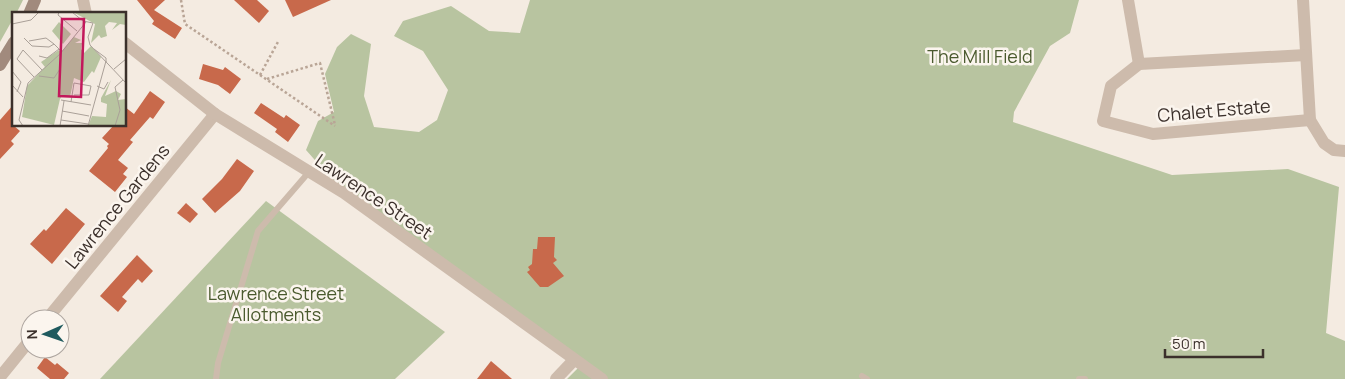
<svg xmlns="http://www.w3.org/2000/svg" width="1345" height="379" viewBox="0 0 1345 379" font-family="Manrope,sans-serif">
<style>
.green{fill:#b8c4a0}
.building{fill:#c8694b}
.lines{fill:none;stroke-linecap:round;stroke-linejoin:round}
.path{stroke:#b9a596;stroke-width:2.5;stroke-dasharray:2.5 2.5;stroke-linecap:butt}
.service{stroke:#cdbbac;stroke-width:6}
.minor{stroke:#cdbbac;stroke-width:12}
.tertiary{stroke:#cdbbac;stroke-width:12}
.secondary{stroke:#a18a7d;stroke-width:12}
.labels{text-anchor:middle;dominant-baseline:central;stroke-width:5;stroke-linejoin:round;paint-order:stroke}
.park-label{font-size:18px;fill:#4a5a2e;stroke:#fbf5ee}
.street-label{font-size:18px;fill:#3b302b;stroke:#fbf5ee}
.inset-road{fill:none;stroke:#aaa098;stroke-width:1}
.view{fill:#c2185b;fill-opacity:0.15;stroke:#c2185b;stroke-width:2.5}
.inset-edge{fill:none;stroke:#3b302b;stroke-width:2.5}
</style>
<rect width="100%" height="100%" fill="#f4ebe1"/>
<g class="green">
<path d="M0 0H23L16 14H14V17L0 42Z"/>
<path d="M530 0H1079L1070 33 1050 46 1014 112 1013 122 1172 175 1288 169 1339 187 1326 333 1345 341V379H567L581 365 344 193 306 150 318 121 334 112 325 74 337 47 351 34 371 44 364 96 374 127 419 132 437 120 448 90 423 51 394 36 403 21 451 6 489 31 520 33Z"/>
<path d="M266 201 445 332 395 379H100Z"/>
</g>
<g class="building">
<path d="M137 0H165L154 10 182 28 175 39 152 24 154 21Z"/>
<path d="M234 0H257L269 11 259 23Z"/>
<path d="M285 0H331L293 17Z"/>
<path d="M203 64 223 70 225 67 241 79 230 94 218 85 199 79Z"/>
<path d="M150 91 165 102 153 119 150 117 130 140 133 142 118 160 128 168 123 174 127 177 115 192 89 171 108 148 107 146 109 144 102 138 114 125H125V107L134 114Z"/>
<path d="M261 103 284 118 286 115 300 125 288 142 275 132 277 129 254 113Z"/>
<path d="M14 104V126L20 131 11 141 14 144 0 159V120Z"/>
<path d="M237 159 254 171 240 191 215 213 202 199 222 179Z"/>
<path d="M186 203 198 214 190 223 177 213Z"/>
<path d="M66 208 85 224 52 264 30 244 44 229 46 231Z"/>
<path d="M538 237H555L554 257 557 260 553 263 564 276 548 287H540L527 272 530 270 528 267 532 264 533 249H537Z"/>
<path d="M137 255 153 271 142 283 138 279 122 297 127 301 118 312 100 296Z"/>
<path d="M45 357 55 365 57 363 69 373 64 379H50L37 368Z"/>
<path d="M491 361 512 379H477Z"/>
</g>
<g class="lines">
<g class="path">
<path d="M181 0 185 24 335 126"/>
<path d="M260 75 279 40"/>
<path d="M267 79 320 63 335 125"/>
</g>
<g class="service">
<path d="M862 376 867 379"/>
<path d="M216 379 218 363 258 231 309 172"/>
<path d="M1079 379H1085"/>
</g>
<g class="minor">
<path d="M1128 0 1139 64"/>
<path d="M1303 0 1310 120 1324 143 1334 150 1345 151"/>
<path d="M1306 55 1139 64 1111 86 1103 121 1153 134 1310 120"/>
<path d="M47 319 215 114"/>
<path d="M0 377 30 340"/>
<path d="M556 379 574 360"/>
</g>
<g class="tertiary">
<path d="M83 0 86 14"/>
<path d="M125 43 215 114 344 193 602 379"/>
</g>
<g class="secondary">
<path d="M29 14 35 0"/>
<path d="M0 65 14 42"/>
</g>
</g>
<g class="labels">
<g class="park-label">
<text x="980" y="56">The Mill Field</text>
<text x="276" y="293">Lawrence Street<tspan x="276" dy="21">Allotments</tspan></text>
</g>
<g class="street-label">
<text transform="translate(1214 110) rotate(-5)">Chalet Estate</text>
<text transform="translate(374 196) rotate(34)">Lawrence Street</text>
<text transform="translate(117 206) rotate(-51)">Lawrence Gardens</text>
</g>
</g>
<g transform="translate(12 12)">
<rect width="114" height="114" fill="#f4ebe1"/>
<path d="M61 0H114V13L108 12 100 18 105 11 97 10 93 14 95 24 89 26 87 23 79 31 83 12ZM47 10 59 22 51 32 40 19ZM62 25 69 28 63 31H70L69 37 72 41 79 34 89 45 82 61 80 59 72 70 62 66 58 85 50 84 48 87 42 113 10 105 15 74 33 55 29 50 47 38 49 40ZM99 68 93 84 104 79 109 82 106 88 114 87V114H76L80 104 94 105 95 92 89 90V86Z" fill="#b8c4a0"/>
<path class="inset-road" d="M47 0 46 3 65 19M60 0 71 9 81 11 76 25 78 33 114 71M0 12 19 8 27 0M12 26 20 34 37 35 42 32 50 40M17 29 34 26 42 32M82 37 94 46V50M27 44 35 46 47 37M102 57 114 47M0 59 9 70 5 80M27 64 42 66 48 57M22 65 5 47 11 38 30 58M0 73 11 85M85 74 92 77 96 70M49 88 79 93M59 90 62 71 79 74 77 83H62M50 99 77 104M49 108 76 112M11 114 7 108 16 71 48 42 74 10M48 114 52 89M76 114 94 49M103 114 108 98 103 75 111 68"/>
<path class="view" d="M50 7H72L69 85 47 84Z"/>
<rect width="114" height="114" class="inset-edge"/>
</g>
<g transform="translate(45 334) rotate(268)"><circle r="24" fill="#fbf5ee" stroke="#aea6a0"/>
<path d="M0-4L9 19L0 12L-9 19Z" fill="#1f5a5e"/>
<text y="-8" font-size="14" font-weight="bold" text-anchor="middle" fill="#3b302b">N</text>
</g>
<path d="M1165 349v8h98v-8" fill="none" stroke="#3b302b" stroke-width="2.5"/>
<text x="1172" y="349" font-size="15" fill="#3b302b" stroke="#fbf5ee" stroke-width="4" paint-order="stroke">50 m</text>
</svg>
